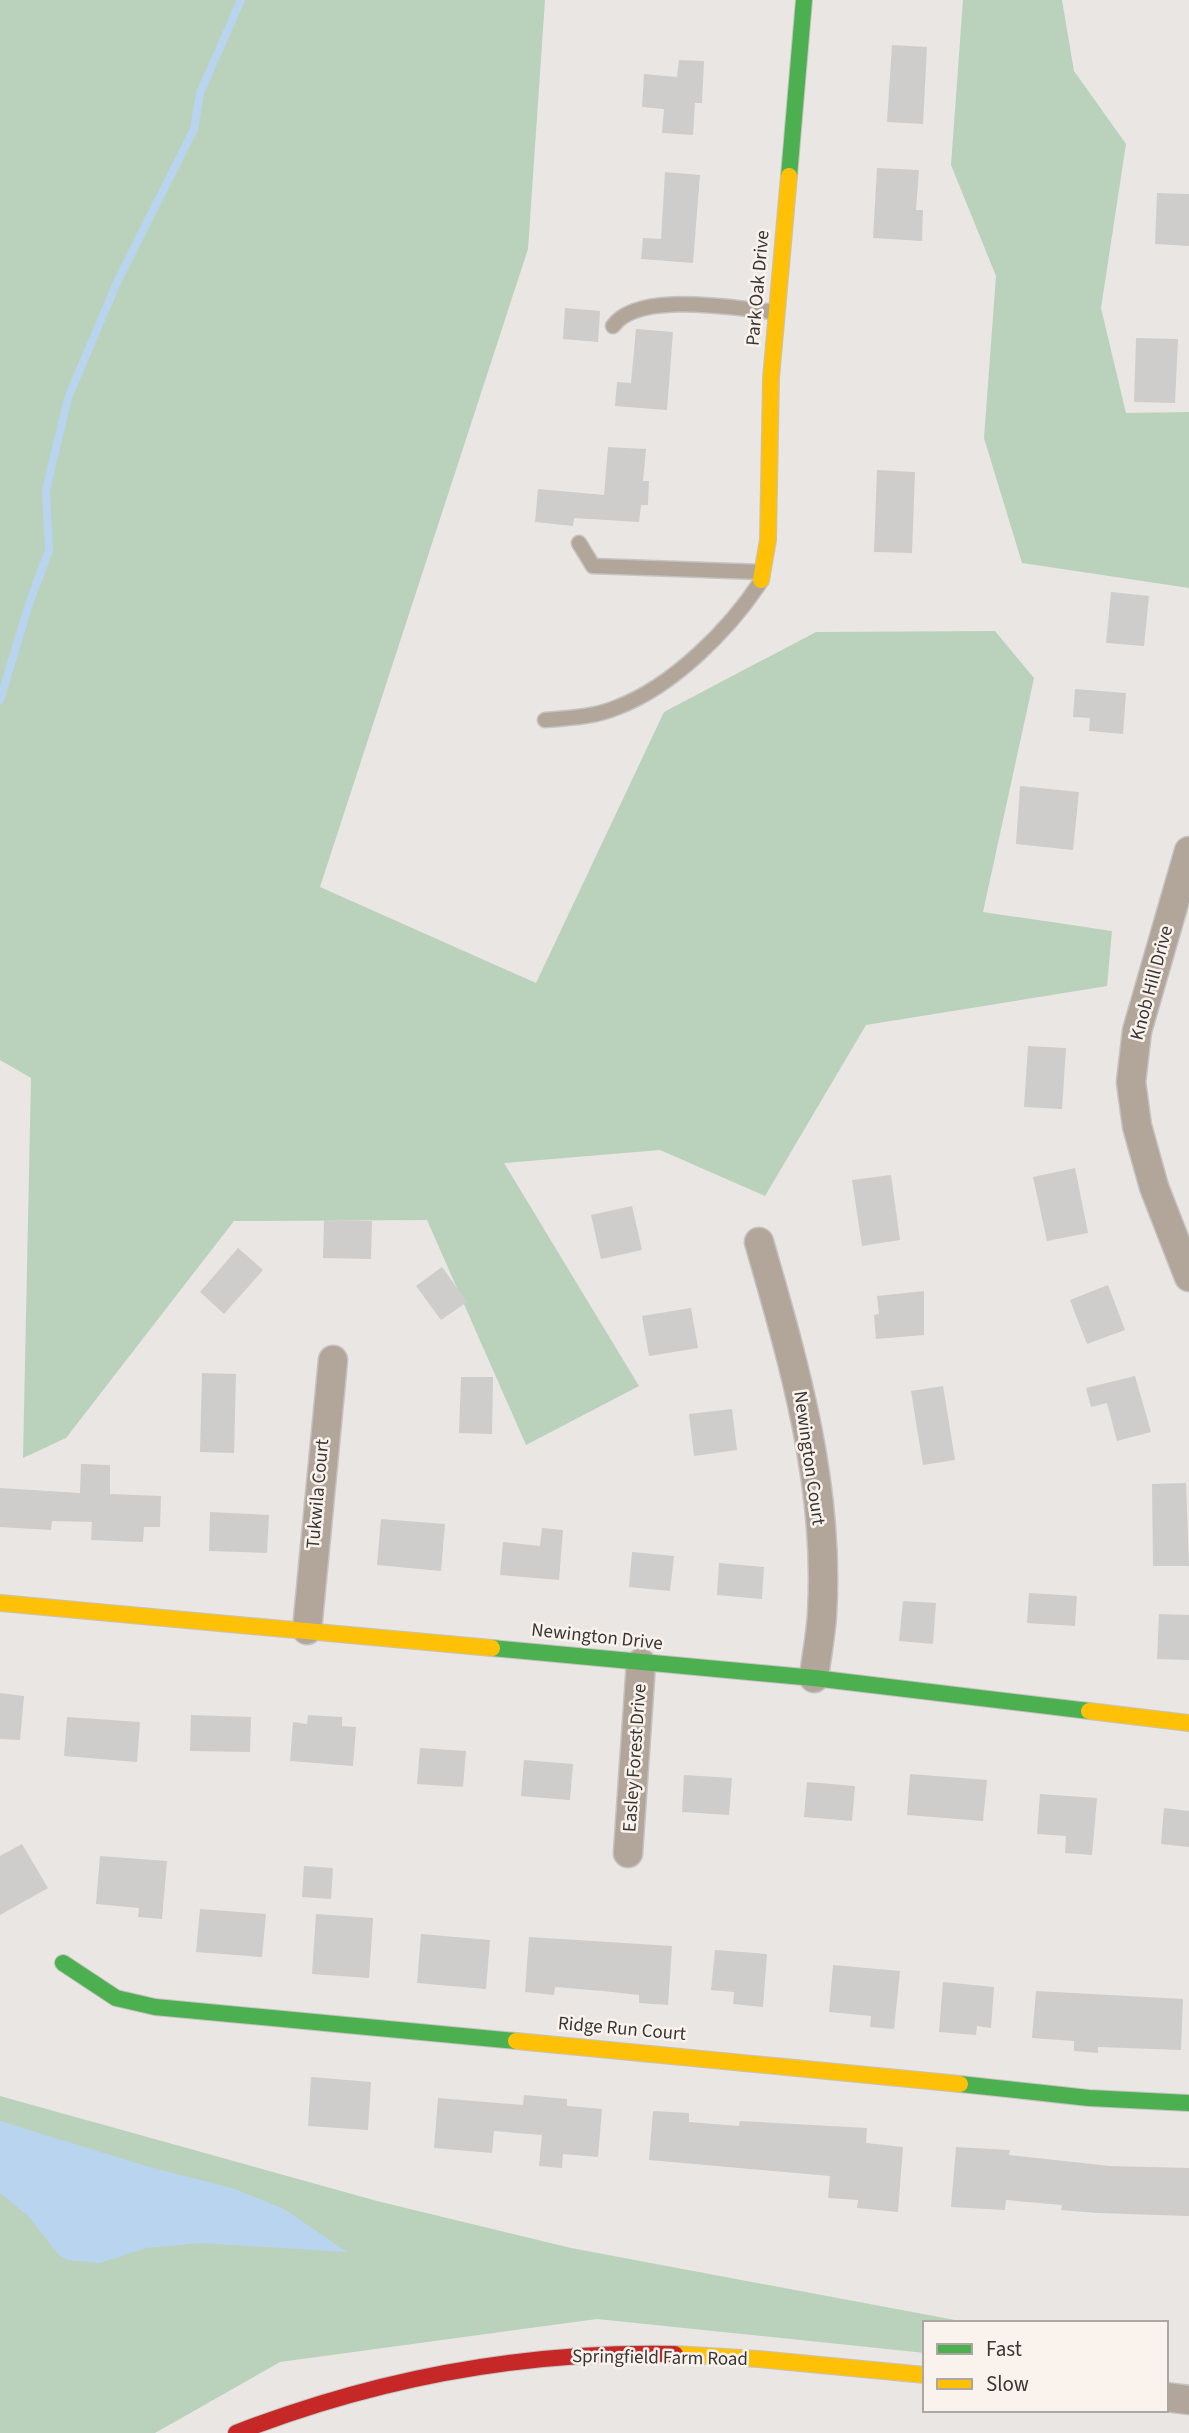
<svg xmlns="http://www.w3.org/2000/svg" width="1189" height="2433" viewBox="0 0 1189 2433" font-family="'Source Sans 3',sans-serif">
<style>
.green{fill:#bad2bc}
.water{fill:#b9d4ee}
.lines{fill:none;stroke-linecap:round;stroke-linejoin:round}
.stream{stroke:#b9d4ee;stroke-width:8}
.building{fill:#cfcdcc}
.lane-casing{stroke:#c5c3c1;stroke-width:17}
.street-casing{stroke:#c5c3c1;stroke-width:31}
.fast-casing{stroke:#c5c3c1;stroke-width:18}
.slow-casing{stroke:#c5c3c1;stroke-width:18}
.jam-casing{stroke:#c5c3c1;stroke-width:18}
.lane{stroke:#b2a59a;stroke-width:14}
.street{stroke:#b2a59a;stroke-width:28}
.fast{stroke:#4caf50;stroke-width:16}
.slow{stroke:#ffc107;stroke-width:16}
.jam{stroke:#c62828;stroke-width:16}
.labels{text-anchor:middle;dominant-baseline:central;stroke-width:5;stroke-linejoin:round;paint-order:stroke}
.street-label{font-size:19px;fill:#393634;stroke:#f9f2ed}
</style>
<rect width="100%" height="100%" fill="#e9e6e3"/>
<g class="green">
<path d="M0 0H545L528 249 320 887 536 983 664 712 816 632 995 631 1034 678 983 912 1112 931 1107 986 866 1025 765 1196 660 1150 504 1163 639 1386 526 1445 427 1220 234 1221 66 1438 23 1458 31 1078 0 1060Z"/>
<path d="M963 0H1062L1074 71 1126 144 1101 308 1126 413 1189 412V588L1022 563 984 438 996 276 951 165Z"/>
<path d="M0 2096 377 2201 571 2248 971 2323H925V2353L597 2319 280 2362 155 2433H0Z"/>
</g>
<path class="water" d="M0 2121 146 2166 235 2189 284 2209 347 2252 201 2243 146 2248 100 2263 68 2260 59 2255 29 2217 0 2193Z"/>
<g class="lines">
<path class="stream" d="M0 700 29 604 49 550 46 490 68 398 118 280 194 129 200 93 241 0"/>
</g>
<g class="building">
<path d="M892 45 927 47 923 124 887 122Z"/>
<path d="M679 60 704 61 702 103H695L693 135 662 133 664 109 642 107 644 74 677 77Z"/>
<path d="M877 168 919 170 916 210H923L922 241 873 238Z"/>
<path d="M665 172 700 175 693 263 641 259 643 238 661 239Z"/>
<path d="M1157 193 1189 194V246L1155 244Z"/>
<path d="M565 308 600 311 598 342 563 339Z"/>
<path d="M636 329 673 332 667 410 615 406 617 382 631 383Z"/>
<path d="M1136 338 1178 339 1175 403 1134 402Z"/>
<path d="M608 447 646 449 643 481H649L648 505H641L639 522 574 518 573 526 535 522 538 489 604 495Z"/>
<path d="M877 470 915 472 912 553 874 552Z"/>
<path d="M1111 592 1149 596 1144 646 1106 643Z"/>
<path d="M1075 689 1126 693 1123 734 1089 731 1090 718 1073 717Z"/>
<path d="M1020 786 1079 792 1073 850 1016 844Z"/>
<path d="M1028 1046 1066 1048 1062 1109 1024 1107Z"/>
<path d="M1075 1168 1088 1233 1047 1241 1033 1177Z"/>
<path d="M891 1175 900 1240 862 1246 852 1180Z"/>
<path d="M632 1206 642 1250 601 1259 591 1215Z"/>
<path d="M324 1220 372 1221 371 1259 323 1258Z"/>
<path d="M238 1248 263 1270 224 1314 200 1292Z"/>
<path d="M442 1267 467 1302 441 1320 416 1286Z"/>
<path d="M1108 1285 1125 1330 1087 1344 1070 1300Z"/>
<path d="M924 1291V1335L876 1339 874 1315 879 1314 877 1296Z"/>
<path d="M691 1308 698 1348 649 1356 642 1316Z"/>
<path d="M202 1373 236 1374 234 1453 200 1452Z"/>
<path d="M1135 1376 1151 1432 1117 1441 1107 1403 1091 1407 1086 1388Z"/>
<path d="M461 1377H493L492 1434 459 1433Z"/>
<path d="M943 1386 955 1460 923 1465 911 1391Z"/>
<path d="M732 1409 737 1450 694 1456 689 1414Z"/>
<path d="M81 1464 110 1465V1494L161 1496 160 1527H144L143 1542 91 1540 92 1522 52 1521 51 1530 0 1527V1488L80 1493Z"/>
<path d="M1186 1483 1189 1566H1153L1152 1484Z"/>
<path d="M210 1512 269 1515 267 1553 209 1551Z"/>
<path d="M381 1519 445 1524 441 1571 377 1565Z"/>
<path d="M542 1528 563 1530 559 1580 500 1575 503 1542 540 1546Z"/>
<path d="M632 1552 674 1556 670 1591 629 1587Z"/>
<path d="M719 1563 764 1567 762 1599 717 1595Z"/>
<path d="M1029 1593 1077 1596 1075 1626 1027 1623Z"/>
<path d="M903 1601 936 1603 933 1644 899 1641Z"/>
<path d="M1159 1614 1189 1615V1660L1157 1659Z"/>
<path d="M0 1693 24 1696 20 1740 0 1739Z"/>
<path d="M191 1715 251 1717 250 1752 190 1751Z"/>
<path d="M308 1715 342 1717V1726L356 1727 353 1766 290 1761 293 1722 307 1724Z"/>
<path d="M67 1717 140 1722 137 1762 64 1756Z"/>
<path d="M420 1748 466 1751 463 1787 417 1784Z"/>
<path d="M524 1760 573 1764 570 1800 521 1796Z"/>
<path d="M910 1774 987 1780 983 1821 907 1815Z"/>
<path d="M684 1775 732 1778 729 1815 682 1812Z"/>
<path d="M807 1782 855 1786 852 1821 804 1817Z"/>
<path d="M1040 1794 1097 1798 1092 1855 1065 1853 1066 1836 1037 1834Z"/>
<path d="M1164 1808 1189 1811V1847L1161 1844Z"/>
<path d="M22 1844 48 1888 0 1915V1856Z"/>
<path d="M100 1856 167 1861 162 1919 138 1917 139 1908 96 1904Z"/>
<path d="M304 1866 333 1868 331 1899 302 1897Z"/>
<path d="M200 1909 266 1914 262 1957 196 1952Z"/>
<path d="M316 1914 373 1918 369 1978 312 1974Z"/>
<path d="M421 1934 490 1940 486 1989 417 1983Z"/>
<path d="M529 1937 672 1946 668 2005 639 2003V1995L603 1991 555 1987 554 1995 525 1992Z"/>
<path d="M715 1950 767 1954 763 2007 733 2004 734 1992 711 1990Z"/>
<path d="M833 1965 900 1971 894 2029 870 2027 871 2016 829 2012Z"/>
<path d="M943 1982 994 1987 991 2028 977 2026 976 2035 939 2032Z"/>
<path d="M1036 1991 1183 1999 1181 2050 1098 2047V2053L1074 2051V2041L1032 2038Z"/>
<path d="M311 2077 371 2082 368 2130 308 2126Z"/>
<path d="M524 2095 567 2099V2106L602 2109 598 2157 563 2154 562 2168 539 2166 542 2135 494 2131 492 2153 434 2148 438 2098 523 2105Z"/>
<path d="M653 2111 689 2113V2122L739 2126 740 2121 867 2128 866 2143 903 2147 898 2212 857 2208 858 2200 828 2198 830 2176 649 2160Z"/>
<path d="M956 2147 1010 2150 1009 2155 1110 2166 1189 2168V2216L1097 2213 1061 2210 1062 2205 1006 2200 1005 2210 951 2207Z"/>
</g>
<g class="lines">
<g class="lane-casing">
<g id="lane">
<path d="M613 326C639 290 735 309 776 312"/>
<path d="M579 543 593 566 761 572"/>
<path d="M545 720C570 718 595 717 618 707 673 686 730 629 761 581"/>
</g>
</g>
<g class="street-casing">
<g id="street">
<path d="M1189 851 1137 1031 1131 1082 1137 1126 1154 1187 1189 1277"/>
<path d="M759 1242C794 1363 830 1487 822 1614 821 1636 816 1657 814 1678"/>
<path d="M307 1630 333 1360"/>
<path d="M628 1853 641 1663"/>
<path d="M1166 2397 1189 2400"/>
</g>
</g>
<g class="fast-casing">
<g id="fast">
<path d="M789 176 804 0"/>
<path d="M492 1648 814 1678 1089 1711"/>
<path d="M63 1963 116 1998 155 2007 516 2041"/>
<path d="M960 2084 1089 2098 1189 2103"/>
</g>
</g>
<g class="slow-casing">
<g id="slow">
<path d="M761 580 768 540 771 378 789 176"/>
<path d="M0 1603 492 1648"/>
<path d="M1089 1711 1189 1723"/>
<path d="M516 2041 960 2084"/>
<path d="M675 2354 758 2359 925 2375"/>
</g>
</g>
<g class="jam-casing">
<path id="jam" d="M236 2433C377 2378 523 2351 675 2354"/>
</g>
<use href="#lane" class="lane"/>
<use href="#street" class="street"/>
<use href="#fast" class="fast"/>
<use href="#slow" class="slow"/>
<use href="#jam" class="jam"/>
</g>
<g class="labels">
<g class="street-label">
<text transform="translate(758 288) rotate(-85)">Park Oak Drive</text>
<text transform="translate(1152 983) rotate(-75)">Knob Hill Drive</text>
<text transform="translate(809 1458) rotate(82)">Newington Court</text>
<text transform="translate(318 1494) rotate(-85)">Tukwila Court</text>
<text transform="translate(597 1637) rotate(6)">Newington Drive</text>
<text transform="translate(635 1758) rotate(-86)">Easley Forest Drive</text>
<text transform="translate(622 2029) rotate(5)">Ridge Run Court</text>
<text transform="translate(660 2358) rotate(1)">Springfield Farm Road</text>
</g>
</g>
<rect x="923" y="2321" width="245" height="91" fill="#f9f2ed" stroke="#aca7a3" stroke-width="2"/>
<rect x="937" y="2344" width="35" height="10" fill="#4caf50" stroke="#aca7a3" stroke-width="2"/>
<text x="986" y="2356" font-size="21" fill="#393634">Fast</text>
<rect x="937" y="2379" width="35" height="10" fill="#ffc107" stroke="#aca7a3" stroke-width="2"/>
<text x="986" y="2391" font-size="21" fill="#393634">Slow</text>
</svg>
